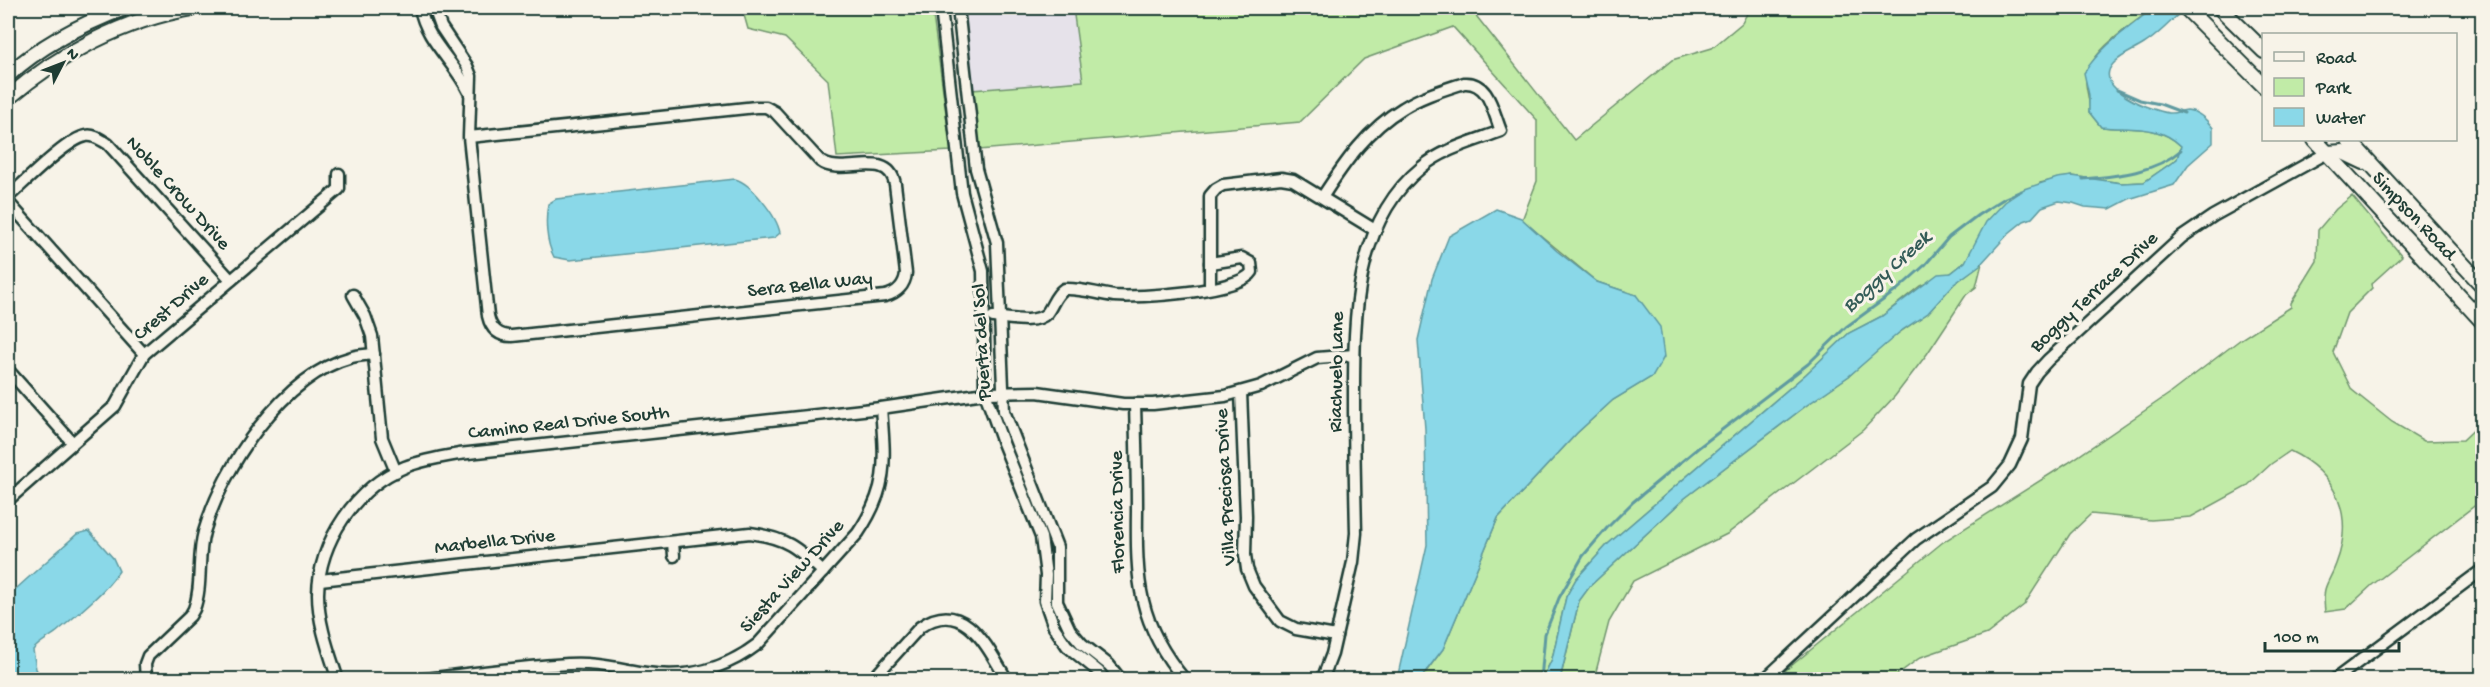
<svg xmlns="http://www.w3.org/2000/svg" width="2490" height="687" viewBox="0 0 2490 687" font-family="'Gochi Hand',sans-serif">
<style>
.built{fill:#e6e2ea}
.green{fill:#c1eba7;stroke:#70946e;stroke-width:1.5}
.water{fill:#8ad8e8;stroke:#5f9aa0;stroke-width:1.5}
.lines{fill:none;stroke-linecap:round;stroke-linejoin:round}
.stream{stroke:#5f9aa0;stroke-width:3}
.minor-casing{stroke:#1f3d34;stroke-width:15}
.major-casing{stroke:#1f3d34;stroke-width:18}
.minor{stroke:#f7f3e8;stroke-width:10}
.major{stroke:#f7f3e8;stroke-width:14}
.labels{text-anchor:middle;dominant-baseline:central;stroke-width:6;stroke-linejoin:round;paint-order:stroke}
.street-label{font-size:20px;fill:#1f3d34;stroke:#f7f3e8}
.water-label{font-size:21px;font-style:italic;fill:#345c58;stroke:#f7f3e8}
</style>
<rect width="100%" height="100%" fill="#f7f3e8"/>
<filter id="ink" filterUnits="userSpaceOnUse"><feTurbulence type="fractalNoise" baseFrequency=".0167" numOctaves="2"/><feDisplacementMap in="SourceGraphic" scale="12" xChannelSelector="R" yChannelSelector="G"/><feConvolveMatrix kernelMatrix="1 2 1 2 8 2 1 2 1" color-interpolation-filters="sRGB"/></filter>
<g filter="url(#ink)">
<path class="built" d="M963 8H1073L1083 81 972 90Z"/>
<g class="green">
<path d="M742 8H932L951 151 837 157 828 80 785 38 748 29Z"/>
<path d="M1073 8H1470L1574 140 1672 60 1712 48 1742 23 1750 8H2153C2133 24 2089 51 2086 79 2085 90 2091 100 2089 112L2101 127C2131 130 2159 124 2181 146L2177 159 2144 182 2122 183 2072 176 2040 183 1965 262 1951 273 1920 286 1882 316 1849 333 1806 374 1608 544 1576 579 1566 597 1552 659 1542 679 1420 680 1443 649 1498 518 1577 433 1613 400 1653 376 1636 295 1597 282 1522 220 1537 181V120L1453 27 1364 59 1300 122 979 150 972 90 1083 81Z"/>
<path d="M2352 196 2402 256 2371 284 2372 288 2347 313 2333 352 2352 390 2392 422 2424 441 2463 440 2482 422V500L2372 585 2346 609 2325 612C2322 583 2327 588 2336 564 2355 515 2336 473 2290 451L2271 464 2246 487 2191 517 2151 520 2091 514 2070 534 2024 605 1987 634 1921 657 1891 679H1775L1943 542 2068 463 2169 394 2241 339 2291 307V303L2317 261 2318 230 2336 209Z"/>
<path d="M1982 263 1976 287 1966 295 1927 354 1895 396 1863 430 1727 534 1633 581 1609 622 1594 679 1560 680 1579 601 1590 586 1685 498 1807 405 1849 376 1890 339 1928 313 1954 284Z"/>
</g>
<g class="water">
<path d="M2153 8H2185C2172 20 2159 35 2144 44 2133 51 2121 55 2113 64 2091 89 2153 111 2169 113 2176 114 2181 110 2187 110 2198 111 2207 120 2213 128V143L2188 165 2174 185 2129 199 2110 209 2085 207 2073 203 2059 201 2042 207 2032 218 2024 221 2009 233 1980 265 1954 284 1928 313 1901 331 1849 376 1807 405 1685 498 1590 586 1579 601 1560 679 1542 680 1552 659 1566 597 1576 579 1608 544 1806 374 1849 333 1882 316 1938 274 1951 273 1965 262 1986 222 2005 202 2024 189 2057 178 2072 176 2122 183 2144 182 2177 159 2181 146C2159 124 2131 130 2101 127L2089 112V95L2084 73C2101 46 2129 28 2153 8Z"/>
<path d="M735 179C751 183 777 216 780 233L774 238 570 260 554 257C546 242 545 221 548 204L556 199Z"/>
<path d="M1496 209 1521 218 1557 251 1597 282 1636 295 1660 327 1664 357 1653 376 1613 400 1577 433 1498 518 1443 649 1420 679H1397L1427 545 1425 429 1418 340 1432 279 1449 236Z"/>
<path d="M89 531 113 558 119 571C106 591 78 614 59 630 50 638 41 640 33 650L36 669 43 679H8V596L77 534Z"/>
</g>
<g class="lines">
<g class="stream">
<path d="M2117 90 2140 100 2160 104 2184 113"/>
<path d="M2083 179C2116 176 2155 173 2181 150"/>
<path d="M1541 680 1545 634 1559 598 1583 556 1607 528 1633 502 1698 448 1808 364 1846 327 1897 290 1925 265 1949 237 1978 215 2005 198 2021 191"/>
</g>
<g class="minor-casing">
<g id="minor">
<path d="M420 8C426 41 455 62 469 92"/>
<path d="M434 8 441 27 467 66 471 76 469 137 488 316C491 329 498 336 512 336L885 296C897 293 905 285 906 273L895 184C888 148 842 178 820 161L775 112 766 107H756L469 137"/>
<path d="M941 8 962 193 983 271 985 393 1003 443 1041 537 1046 575 1045 601 1054 627 1067 646 1099 672 1105 680"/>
<path d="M958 8 976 169 997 243 1004 411 1057 547V602L1070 630 1082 644 1109 665 1121 680"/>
<path d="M8 197C24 183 67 139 86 136 94 134 101 140 108 144L231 280"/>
<path d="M8 202 144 354"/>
<path d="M1210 288V196L1216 189 1223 185 1281 178 1293 180 1375 230"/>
<path d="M353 295 365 316 372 336 382 438 396 472"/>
<path d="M993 317C1008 318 1036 325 1047 313 1053 305 1055 295 1064 289 1082 288 1097 294 1114 296 1138 298 1240 292 1252 272L1251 263 1242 258 1210 263"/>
<path d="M8 370 72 442"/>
<path d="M1241 392 1246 516 1245 555 1247 569 1254 586 1280 621 1296 629 1336 636"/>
<path d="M1135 404C1136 440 1137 475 1137 511 1136 580 1138 625 1185 680"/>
<path d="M8 500 115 406 144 354 339 189V174"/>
<path d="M673 542 674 556"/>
<path d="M320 580 750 533C786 538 797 547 823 572"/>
<path d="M146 680 145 664 148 656 190 616 194 609C203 585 197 557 204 532 223 467 282 376 352 357 359 355 367 355 374 354"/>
<path d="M338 680C329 652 318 623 318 594 319 541 356 487 405 467 422 460 441 457 459 454L881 408 985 393 1037 392 1123 404H1153L1225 396 1261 386 1317 358 1354 355"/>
<path d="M417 680C467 674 518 667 568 664 595 662 620 669 646 673 688 679 724 670 758 644L858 533C889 487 885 461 881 408"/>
<path d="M872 680 920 627C965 596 988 649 1007 680"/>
<path d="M1322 680 1332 654 1353 562 1356 533C1355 488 1354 444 1354 400 1354 319 1353 223 1422 167 1443 149 1475 141 1501 131 1493 112 1489 81 1464 83 1443 90 1422 96 1403 108 1368 129 1345 162 1323 196"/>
<path d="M1764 680 1916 539 1992 487 2010 465 2022 439 2029 384 2037 372 2048 360 2182 237 2213 216 2327 153"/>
<path d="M2334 680 2482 570"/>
</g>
</g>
<g class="major-casing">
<g id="major">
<path d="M2186 8 2264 86"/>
<path d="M2220 8 2264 51"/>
<path d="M8 75C41 45 82 24 124 8"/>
<path d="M8 98C59 54 125 19 192 8"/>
<path d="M2315 140 2482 321"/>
<path d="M2349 140 2482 285"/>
<path d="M2327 153 2343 152 2364 162"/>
</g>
</g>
<use href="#minor" class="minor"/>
<use href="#major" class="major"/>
</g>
</g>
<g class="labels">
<g class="street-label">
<text transform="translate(177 194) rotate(48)">Noble Crow Drive</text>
<text transform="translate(2413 217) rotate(47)">Simpson Road</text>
<text transform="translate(810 286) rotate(-6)">Sera Bella Way</text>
<text transform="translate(2095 293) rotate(-43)">Boggy Terrace Drive</text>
<text transform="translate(172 308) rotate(-41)">Crest Drive</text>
<text transform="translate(983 342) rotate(-93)">Puerta del Sol</text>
<text transform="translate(1338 372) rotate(-89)">Riachuelo Lane</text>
<text transform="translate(569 424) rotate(-6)">Camino Real Drive South</text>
<text transform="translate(1227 487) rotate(-93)">Villa Preciosa Drive</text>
<text transform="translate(1119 512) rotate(-91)">Florencia Drive</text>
<text transform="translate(495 543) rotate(-6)">Marbella Drive</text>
<text transform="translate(793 577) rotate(-48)">Siesta View Drive</text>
</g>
<g class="water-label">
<text transform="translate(1888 273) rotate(-42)">Boggy Creek</text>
</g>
</g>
<rect width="2490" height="687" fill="none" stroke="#f7f3e8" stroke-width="30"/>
<rect x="15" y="15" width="2460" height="657" fill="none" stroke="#1f3d34" stroke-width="2" filter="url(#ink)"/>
<rect x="2262" y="33" width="195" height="108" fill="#f7f3e8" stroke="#a1aaa0" stroke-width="1.5"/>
<rect x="2274" y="52" width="30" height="9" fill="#f7f3e8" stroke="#a1aaa0" stroke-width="1.5"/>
<text x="2316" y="63" font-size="18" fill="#1f3d34">Road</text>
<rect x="2274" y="78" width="30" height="18" fill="#c1eba7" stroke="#a1aaa0" stroke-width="1.5"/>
<text x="2316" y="93" font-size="18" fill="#1f3d34">Park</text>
<rect x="2274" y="108" width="30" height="18" fill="#8ad8e8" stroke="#a1aaa0" stroke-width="1.5"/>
<text x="2316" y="123" font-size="18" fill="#1f3d34">Water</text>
<g transform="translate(63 63) rotate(48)" stroke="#f7f3e8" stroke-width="4.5" paint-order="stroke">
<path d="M0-4.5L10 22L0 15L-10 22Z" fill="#1f3d34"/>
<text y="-9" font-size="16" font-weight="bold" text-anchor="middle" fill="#1f3d34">N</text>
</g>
<path d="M2265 642v9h134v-9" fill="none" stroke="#1f3d34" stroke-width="3"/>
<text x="2274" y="642" font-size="18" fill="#1f3d34" stroke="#f7f3e8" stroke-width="4.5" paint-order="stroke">100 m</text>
</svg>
